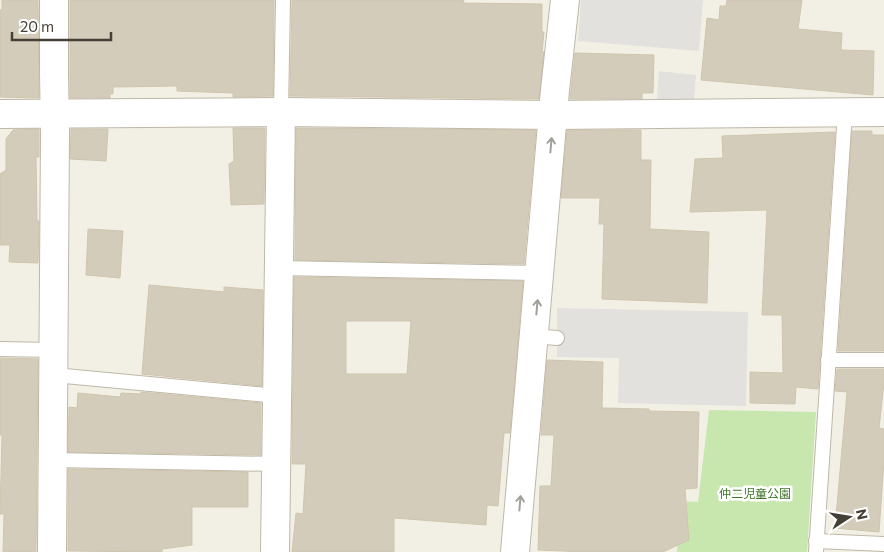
<svg xmlns="http://www.w3.org/2000/svg" width="884" height="552" viewBox="0 0 884 552" font-family="Commissioner,'Noto Sans JP',sans-serif">
<style>
.green{fill:#c8e7ae}
.parking{fill:#e3e1dd}
.building{fill:#d4ccbb;stroke:#cfc5ae;fill-rule:evenodd}
.lines{fill:none;stroke-linecap:round;stroke-linejoin:round}
.service-casing{stroke:#beb8a8;stroke-width:16}
.minor-casing{stroke:#beb8a8;stroke-width:30}
.service{stroke:#fff;stroke-width:14}
.minor{stroke:#fff;stroke-width:28}
.oneway{stroke:#a2a09a}
.labels{text-anchor:middle;dominant-baseline:central;stroke-width:5;stroke-linejoin:round;paint-order:stroke}
.park-label{font-size:12px;fill:#3f7629;stroke:#fff}
</style>
<rect width="100%" height="100%" fill="#f2f0e5"/>
<path class="green" d="M709 410 816 412 807 552H677L679 501 698 502Z"/>
<g class="parking">
<path d="M581 0H703L699 51 578 41Z"/>
<path d="M659 71 696 75 694 102 657 99Z"/>
<path d="M557 308 748 312 746 406 618 403 619 358 557 357Z"/>
</g>
<g class="building">
<path d="M2 0H38L39 98 0 97V10H2Z"/>
<path d="M70 0H274L273 96 233 97V93L177 91V86L113 87V94H110V98H70Z"/>
<path d="M292 0H464L463 3 542 4V32H544L542 52H544L539 99 290 96Z"/>
<path d="M727 0H802L798 29 842 33 841 50 874 51 873 95 701 80 707 18 719 20 720 6H726Z"/>
<path d="M575 53 654 55 653 93H642V99H570Z"/>
<path d="M233 128H265L264 204 231 205 229 164 234 161Z"/>
<path d="M296 128 536 130 524 264 295 260Z"/>
<path d="M39 129V157H36L37 221H39L38 263 9 262 10 245H0V174L6 170V139L13 130Z"/>
<path d="M71 129H108L106 161 70 159Z"/>
<path d="M567 130H641V160H651L650 229 709 232 707 303 602 299 604 224H599L600 198H561Z"/>
<path d="M852 131H872V135H884V351H838Z"/>
<path d="M835 132 818 389 796 387 795 404 750 403V372L783 373 782 315H762L767 210 690 212 695 159 723 158 722 136Z"/>
<path d="M88 229 123 231 120 278 86 275Z"/>
<path d="M294 277 523 281 510 433H504L498 506 487 505 486 525 394 518V552H292L296 513 303 514 306 464H292ZM346 321H411L407 374H346Z"/>
<path d="M149 285 224 292V287L263 290 262 386 142 374Z"/>
<path d="M0 358 38 359 36 552H3L4 514H0L2 435H0Z"/>
<path d="M547 360 603 362 602 408 649 409V411L699 412 697 488 685 489 689 540 663 552H586L538 550 540 486H551L554 435H541Z"/>
<path d="M837 369H884V383L879 428 884 429V461L879 532 835 528 847 392 835 391Z"/>
<path d="M141 392 261 403V455L68 452 69 407 77 408 78 393 120 397 121 393 141 394Z"/>
<path d="M68 469 248 472V507H192V545L162 549V552L68 551Z"/>
</g>
<g class="lines">
<g class="service-casing">
<g id="service">
<path d="M281 112 283 0"/>
<path d="M279 268 539 273"/>
<path d="M534 336 557 338"/>
<path d="M0 349 54 350"/>
<path d="M828 360H884"/>
<path d="M54 375 277 396"/>
<path d="M53 460 276 464"/>
<path d="M816 541 884 544"/>
<path d="M816 552 845 112"/>
</g>
</g>
<g class="minor-casing">
<g id="minor">
<path d="M0 114 281 112 553 115 884 112"/>
<path d="M52 552 55 135 54 71V0"/>
<path d="M275 552 281 112"/>
<path d="M515 552 555 90 565 0"/>
</g>
</g>
<use href="#service" class="service"/>
<use href="#minor" class="minor"/>
</g>
<defs><path id="oneway-shaft" d="M-6 0H5M1.5-3L5.5 0L1.5 3" fill="none" stroke-width="1.6" stroke-linecap="round" stroke-linejoin="round" transform="scale(1.25)"/></defs>
<g class="oneway">
<use href="#oneway-shaft" transform="translate(551 145) rotate(-85)"/>
<use href="#oneway-shaft" transform="translate(537 307) rotate(-85)"/>
<use href="#oneway-shaft" transform="translate(520 503) rotate(-85)"/>
</g>
<g class="labels">
<g class="park-label">
<text x="755" y="493">仲二児童公園</text>
</g>
</g>
<g transform="translate(849 517) rotate(78)" stroke="#ffffff" stroke-width="4" paint-order="stroke">
<path d="M0-4L9 19L0 12L-9 19Z" fill="#454035"/>
<text y="-8" font-size="14" font-weight="bold" text-anchor="middle" fill="#454035">N</text>
</g>
<path d="M12 32v8h99v-8" fill="none" stroke="#454035" stroke-width="2.5"/>
<text x="20" y="32" font-size="15" fill="#454035" stroke="#ffffff" stroke-width="4" paint-order="stroke">20 m</text>
</svg>
